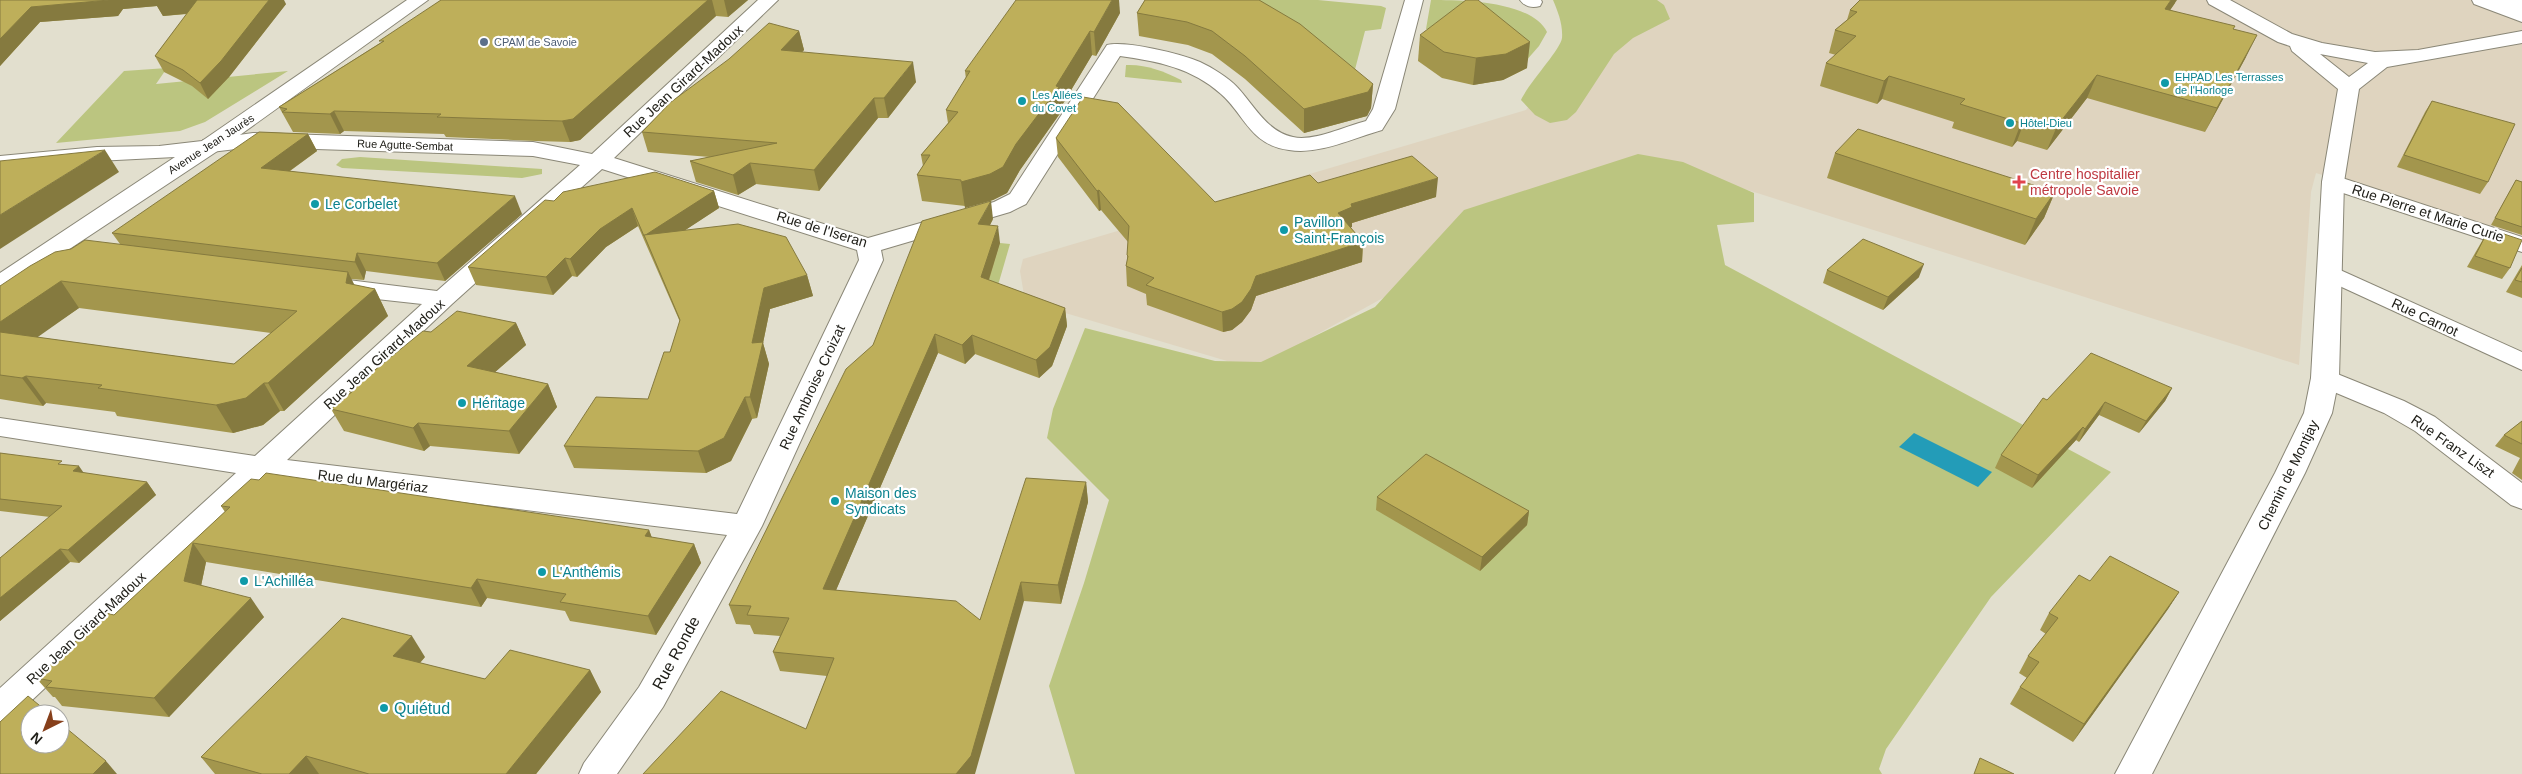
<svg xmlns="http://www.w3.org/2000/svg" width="2522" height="774" viewBox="0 0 2522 774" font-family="Helvetica,sans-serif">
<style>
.medical{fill:#dfd4bf}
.green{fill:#bbc580}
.water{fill:#239cb8}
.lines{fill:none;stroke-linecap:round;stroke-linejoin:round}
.street-casing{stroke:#8a8777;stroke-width:2}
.secondary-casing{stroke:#8a8777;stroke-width:2}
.street{fill:#fff;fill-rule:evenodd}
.secondary{fill:#fff;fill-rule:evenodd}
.wall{fill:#a3964d;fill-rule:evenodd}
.shaded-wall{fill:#857a3f}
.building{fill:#beaf5a;stroke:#857a3f}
.service-dot{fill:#5c6f8a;stroke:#fff;stroke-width:2}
.culture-dot{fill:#0f9aa8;stroke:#fff;stroke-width:2}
.health-dot{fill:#e0444e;stroke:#fff;stroke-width:2}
.labels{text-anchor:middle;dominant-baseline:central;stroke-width:4.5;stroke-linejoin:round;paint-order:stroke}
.far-service-label{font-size:11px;fill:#4e5e75;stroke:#fff;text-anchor:start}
.far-culture-label{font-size:11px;fill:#0d838f;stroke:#fff;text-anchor:start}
.far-street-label{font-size:11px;fill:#21201a;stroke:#fff}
.street-label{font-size:14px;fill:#21201a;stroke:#fff}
.health-label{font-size:14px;fill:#be3a42;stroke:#fff;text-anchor:start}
.culture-label{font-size:14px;fill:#0d838f;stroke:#fff;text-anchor:start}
.near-street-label{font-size:16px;fill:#21201a;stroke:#fff}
.near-culture-label{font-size:16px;fill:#0d838f;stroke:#fff;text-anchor:start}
</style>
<rect width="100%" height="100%" fill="#e2dfce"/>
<path class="medical" d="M1610 0H2498L2522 4V239L2316 173 2311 192 2299 365 1650 159 1499 234 1254 369 1025 301 1020 271 1023 259 1526 110Z"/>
<g class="green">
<path d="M1151 0H1318L1381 6 1386 8 1381 29 1365 31 1352 81Z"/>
<path d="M1431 0C1463 0 1532 1 1547 32L1539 46 1525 62 1441 30 1426 29Z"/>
<path d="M1553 0H1657L1664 5 1670 19 1633 38 1614 54 1576 112 1567 120 1550 123 1535 115 1521 100C1528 84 1561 49 1562 38 1563 24 1558 12 1553 0Z"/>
<path d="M1126 65C1145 64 1164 71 1181 80L1182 83 1125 77Z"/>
<path d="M167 68 156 84 288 71 205 122 180 131 56 143 124 71Z"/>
<path d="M1638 154 1683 162 1754 193V222L1717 225 1725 265 2111 472 1991 597 1886 749 1879 769 1882 774H1075L1049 686 1084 583 1109 500 1047 438 1053 409 1085 328 1215 361 1261 362 1375 307 1464 210Z"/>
<path d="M360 157 542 169V174L522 178 342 168 336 165 342 159Z"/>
<path d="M1000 243 1010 244 994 299 984 295Z"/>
</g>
<path class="water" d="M1914 433 1992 472 1978 487 1899 447Z"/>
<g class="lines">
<g class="street-casing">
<g id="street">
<path d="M758 0H778L614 158 868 238 994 202 1010 194 1107 45C1125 40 1182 54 1200 62 1211 67 1229 78 1237 87 1254 105 1266 131 1293 137 1313 142 1346 126 1366 121L1373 109 1405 0H1423L1395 109 1382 130C1353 138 1320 155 1289 150 1250 145 1245 115 1221 94 1192 68 1157 61 1120 56L1026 204 1010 212 881 250 883 260 762 526 663 707 617 774H579L584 763 639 687 727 535 268 478 12 719 0 723V688L236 473 0 436V418L255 456 422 304 340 295 331 292 327 287 331 282 340 279 437 291 580 165 533 156 253 147 211 152 203 150 200 145 203 140 253 133 533 142 592 154ZM602 169 857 250 859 260 737 514 287 460 452 304Z"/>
<path d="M1520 0H1541L1542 2 1540 6C1532 8 1525 7 1520 0Z"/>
<path d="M2472 0H2498L2522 9V22L2474 4Z"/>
<path d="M2333 175 2522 237V252L2325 187 2322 182 2325 177Z"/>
<path d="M2329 265 2522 352V370L2320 277 2317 272 2320 267Z"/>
<path d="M2325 369 2404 401 2435 417 2522 483V509L2511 505 2415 431 2384 413 2315 384 2311 378 2315 372Z"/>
</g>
</g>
<g class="secondary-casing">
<g id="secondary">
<path d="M407 0H428L219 150 9 289 0 292V273L175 157 97 161 0 170V156L97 147 159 146 202 141Z"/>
<path d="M2207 0H2230L2292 34 2322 43 2375 52 2418 50 2522 31V43L2387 67 2359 89 2344 182 2339 378 2332 413 2305 473 2152 774H2115L2275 473 2304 413 2311 378 2322 182 2338 89 2292 51 2290 46 2278 42 2209 4ZM2320 54 2368 63 2349 77Z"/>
<path d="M2484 0H2522V11L2486 4Z"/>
</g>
</g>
<use href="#street" class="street"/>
<use href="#secondary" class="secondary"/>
</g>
<g class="wall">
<path d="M0 0 286 4 229 77 208 99 192 86 164 72 155 56 187 14 163 16 157 6 123 9 118 16 40 22 0 66Z"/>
<path d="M441 0H748L728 17 716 16 580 140 570 142 536 141 446 137 444 134 344 131 340 134 293 132 279 107 380 43Z"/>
<path d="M1145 0 1373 84 1371 108 1367 116 1304 133 1245 79 1212 54 1188 45 1139 36 1137 13Z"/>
<path d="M2175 3 2170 10 2233 29 2246 57 2205 132 2087 98 2047 150 2017 141 2012 147 1952 128 1954 122 1882 99 1877 104 1820 86 1826 63 1836 55 1829 53 1835 30 1847 20 1850 10Z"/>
<path d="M1120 13 1096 56 1092 55 1061 107V112L1020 170 1007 193 993 200 965 208V206L922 201 917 175 923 166 921 155 948 123 946 110 966 79 965 71Z"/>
<path d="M799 31 804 50 802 52 916 82 888 118H878L819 191 756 184 738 195 696 182 690 161 710 157 648 152 642 132Z"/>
<path d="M1420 35 1527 68 1503 80 1473 85 1442 78 1418 61Z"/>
<path d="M2432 101 2488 182 2480 194 2397 167 2425 112Z"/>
<path d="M308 134 317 151 290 171 522 214 445 281 366 271 364 280 351 279 354 285 375 289 388 316 284 411H280L263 425 233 433 117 416 115 412 46 403 43 406 0 399V286L120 244 112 233ZM79 308 271 333 234 364 36 337Z"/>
<path d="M1056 138 1215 202 1318 183 1436 197 1352 223V227H1350L1363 242 1362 262 1256 296 1251 310 1242 322 1232 330 1223 332 1147 305 1146 294 1127 286 1126 266 1127 261V255L1128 242 1101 210 1099 211 1058 157Z"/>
<path d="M1835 153 2055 192 2044 218 2025 245 1827 178Z"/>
<path d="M2516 180 2522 182V235L2491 225Z"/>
<path d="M714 191 719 208 685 230 807 275 813 296 770 309 763 343 769 364 757 418 752 419 731 461 706 473 574 468 564 446 648 399 670 352 680 322 638 226 606 247 577 277 572 276 553 295 476 285 468 267 554 201Z"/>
<path d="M993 219 990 225 1000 243 989 280 1065 308 1067 326 1052 366 1039 378 975 354 965 364 938 353 836 590 980 620 1086 482 1088 502 1061 604 1024 601 806 729 827 676 780 671 773 652 780 636 754 634 750 625 736 624 729 605 873 345Z"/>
<path d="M2489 229 2510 268 2502 279 2467 267 2482 241Z"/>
<path d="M2522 265V298L2506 292Z"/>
<path d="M1827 270 1919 277 1883 310 1823 283Z"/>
<path d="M516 323 526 345 495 372 548 384 557 407 519 454 430 446 424 451 344 431 331 409 350 393 349 391 431 332Z"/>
<path d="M2172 388 2165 401 2139 433 2099 415 2079 442 2076 440 2032 488 1995 468 2001 455 2047 400Z"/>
<path d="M2522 421V480L2512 473 2520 458 2495 446 2504 435Z"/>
<path d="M0 453 65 465 83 473 147 482 156 495 79 563 70 562 0 621V558L50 517 0 511Z"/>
<path d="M1377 497 1529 511 1527 525 1480 571 1376 510Z"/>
<path d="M221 506 649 530 652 538 694 544 701 563 656 635 570 621 565 611 487 598 481 607 206 562 201 586 264 617 169 717 62 706 55 697H53L36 678 114 615 225 512Z"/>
<path d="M2090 581 2179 592 2168 609 2073 742 2010 704 2020 687 2027 678 2019 673 2028 656 2046 634 2040 630 2049 613Z"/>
<path d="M425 657 420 663 485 679 590 670 601 692 536 774H215L201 757Z"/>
</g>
<g class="shaded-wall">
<path d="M109 0H204V12L163 16 157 6 123 9 118 16 40 22 0 66V39L31 7Z"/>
<path d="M269 0H284L286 4 229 77 208 99 200 83Z"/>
<path d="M708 0H712L716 16 580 140 570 142 562 121Z"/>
<path d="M724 0H748L728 17Z"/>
<path d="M1112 0H1119L1120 13 1096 56 1094 32Z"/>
<path d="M2171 0H2177L2156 31 2165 9Z"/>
<path d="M799 31 804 50 786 69 781 50Z"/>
<path d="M1090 31 1092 55 1061 107V112L1020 170 1007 193 993 200 965 208 961 182 1056 86Z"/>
<path d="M2257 35 2246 57 2205 132 2217 108Z"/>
<path d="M1530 42 1527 68 1503 80 1473 85 1476 58Z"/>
<path d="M913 62 916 82 888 118 884 98Z"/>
<path d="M2097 75 2087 98 2047 150 2057 126Z"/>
<path d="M1889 76 1882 99 1877 104 1884 81Z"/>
<path d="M1373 84 1371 108 1367 116 1304 133V109Z"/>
<path d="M874 98 878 118 819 191 814 170Z"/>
<path d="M334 111 344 131 340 134 330 114Z"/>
<path d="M2026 117 2017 141 2012 147 2021 123Z"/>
<path d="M308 134 317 151 270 185 261 168Z"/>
<path d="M105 150 119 172 0 249V215Z"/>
<path d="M750 163 756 184 738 195 733 175Z"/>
<path d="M1438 178 1436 197 1352 223V227L1337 232 1338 213 1351 204Z"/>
<path d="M1099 190 1101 210 1099 211 1097 191Z"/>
<path d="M714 191 719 208 652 252 644 235Z"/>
<path d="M2055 192 2044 218 2025 245 2036 219Z"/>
<path d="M515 196 522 214 445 281 437 263Z"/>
<path d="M991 201 993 219 981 242 978 224Z"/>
<path d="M632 208 638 226 606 247 577 277 570 259 600 229Z"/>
<path d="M998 226 1000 243 984 295 981 277Z"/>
<path d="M1363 242 1362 262 1256 296 1251 310 1242 322 1232 330 1223 332 1222 312 1256 276Z"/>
<path d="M357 253 366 271 364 280 355 262Z"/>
<path d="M565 258 572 276 553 295 546 277Z"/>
<path d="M1924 264 1919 277 1883 310 1888 297Z"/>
<path d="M348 272 361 298 375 289 388 316 284 411 268 383 346 283Z"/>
<path d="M807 275 813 296 770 309 763 343 769 364 757 418 750 397 752 343 764 288Z"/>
<path d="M61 281 79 308 8 358 0 347V322Z"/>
<path d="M1065 308 1067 326 1052 366 1039 378 1036 360Z"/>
<path d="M516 323 526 345 477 388 467 366Z"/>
<path d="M935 334 938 353 828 609 823 589Z"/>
<path d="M972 335 975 354 965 364 962 345Z"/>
<path d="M26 376 46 403 43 406 22 378Z"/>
<path d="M264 383 280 411 263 425 233 433 216 405Z"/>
<path d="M548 384 557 407 519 454 509 431Z"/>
<path d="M2172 388 2165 401 2139 433 2146 421Z"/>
<path d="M745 397 752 419 731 461 706 473 698 451Z"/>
<path d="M2105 402 2099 415 2079 442 2085 429Z"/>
<path d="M418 423 430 446 424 451 413 428Z"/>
<path d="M2083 427 2076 440 2032 488 2038 475Z"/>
<path d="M79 466 88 479 73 471Z"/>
<path d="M147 482 156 495 79 563 68 550Z"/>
<path d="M1086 482 1088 502 1061 604 1058 585Z"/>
<path d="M1529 511 1527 525 1480 571 1482 557Z"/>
<path d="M649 530 656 549 645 536Z"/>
<path d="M193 543 206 562 198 600 184 581Z"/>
<path d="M694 544 701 563 656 635 648 616Z"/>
<path d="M60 549 70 562 0 621V598Z"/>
<path d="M477 579 487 598 481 607 471 588Z"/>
<path d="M1021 582 1024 601 975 774H956Z"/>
<path d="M2179 592 2168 609 2073 742 2084 724Z"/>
<path d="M251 598 264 617 169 717 154 698Z"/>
<path d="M412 636 425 657 406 678 393 656Z"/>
<path d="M590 670 601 692 536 774H506Z"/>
<path d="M306 756 319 774H289Z"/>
<path d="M106 761 117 774H93Z"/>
</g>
<g class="building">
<path d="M0 0H109L31 7 0 39Z"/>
<path d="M197 0H269L221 61 200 83 183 70 155 56Z"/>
<path d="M441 0H708L573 119 562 121 528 120 437 117 441 114 334 111 330 114 282 112 287 109 279 107 384 41H379Z"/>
<path d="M1016 0H1112L1094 32 1090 31 1056 86 1059 87 1016 144 1003 167 990 174 961 182V180L917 175 930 155H921L958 112 946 110 970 71H965Z"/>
<path d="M1145 0H1259L1300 24 1373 84 1368 92 1304 109 1245 56 1212 31 1187 22 1137 13Z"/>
<path d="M1466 0H1478L1530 42 1506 54 1476 58 1444 52 1420 35Z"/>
<path d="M1860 0H2171L2165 9 2235 26 2233 29 2257 35 2217 108 2097 75 2057 126 2026 117 2021 123 1960 104 1965 99 1889 76 1884 81 1826 63 1856 36 1835 30 1857 12 1850 10Z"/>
<path d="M769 23 799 31 781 50 913 62 884 98H874L814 170 750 163 733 175 690 161 777 143 642 132 671 102 729 59Z"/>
<path d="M1083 97 1118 103 1215 202 1310 175 1318 183 1412 156 1438 178 1351 204 1352 207 1338 213 1363 242 1256 276 1251 289 1242 302 1232 309 1222 312 1146 285 1154 278 1126 266 1128 256 1127 255 1129 226 1099 190 1097 191 1056 138Z"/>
<path d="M2432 101 2515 124 2488 182 2404 155Z"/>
<path d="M1858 129 2055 192 2036 219 1835 153Z"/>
<path d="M259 132 308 134 261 168 515 196 437 263 357 253 355 262 112 233Z"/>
<path d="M105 150 0 215V161Z"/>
<path d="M655 172 714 191 644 236 632 208 600 229 570 259 565 258 546 277 468 267 545 200 554 201 563 192Z"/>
<path d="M2516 180 2522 182V227L2495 218Z"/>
<path d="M991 201 978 224 998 226 981 277 1065 308 1050 347 1036 360 972 335 962 345 935 334 823 589 956 601 980 620 1026 478 1086 482 1058 585 1021 582 971 756 956 774H643L721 691 806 729 834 658 773 652 789 618 747 615 751 606 729 605 846 369 873 345 922 221Z"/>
<path d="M738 224 786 237 807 275 764 288 752 343 763 342 750 397H745L724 438 698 451 564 446 596 397 648 399 664 352H670L680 320 644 235Z"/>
<path d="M2489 229 2522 240 2510 268 2475 256Z"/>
<path d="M1863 239 1924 264 1888 297 1827 270Z"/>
<path d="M85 240 348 272 346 283 375 289 268 383H264L246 398 216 405 98 388 102 385 26 376 22 378 0 375V332L234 364 297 311 61 281 0 322V286L30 266 55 252 71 249Z"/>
<path d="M2522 268V282L2515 280Z"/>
<path d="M457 311 516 323 467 366 548 384 509 431 418 423 413 428 331 409 353 391H349L423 331 431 332Z"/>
<path d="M2091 353 2172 388 2146 421 2105 402 2085 429 2083 427 2038 475 2001 455 2043 398 2047 400Z"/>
<path d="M2522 421V444L2504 435Z"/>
<path d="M0 453 62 461 58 464 79 466 73 471 147 482 68 550 60 549 0 598V558L62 506 0 499Z"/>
<path d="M1426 454 1529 511 1482 557 1377 497Z"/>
<path d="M266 473 649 530 645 536 694 544 648 616 560 602 566 594 477 579 471 588 193 543 184 581 251 598 154 698 46 687 52 681 36 678 106 613 114 615 230 507 221 506 251 479 259 480Z"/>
<path d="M2110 556 2179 592 2084 724 2020 687 2039 662 2028 656 2058 618 2049 613 2079 575 2090 581Z"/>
<path d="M342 618 412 636 393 656 485 679 510 650 590 670 506 774H369L306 756 289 774H262L201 757Z"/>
<path d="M28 696 50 714H30V744H60V723L106 761 93 774H0V722Z"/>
<path d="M1980 758 2014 774H1974Z"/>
</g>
<circle class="service-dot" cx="484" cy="42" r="5"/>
<g class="culture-dot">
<circle cx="2165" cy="83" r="5"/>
<circle cx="1022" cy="101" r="5"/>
<circle cx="2010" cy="123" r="5"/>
<circle cx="315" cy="204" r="5"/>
<circle cx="1284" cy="230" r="5"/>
<circle cx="462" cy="403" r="5"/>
<circle cx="835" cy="501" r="5"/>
<circle cx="542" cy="572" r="5"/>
<circle cx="244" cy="581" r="5"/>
<circle cx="384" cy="708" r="5"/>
</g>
<path class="health-dot" d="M2016.5 174.5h5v5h5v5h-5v5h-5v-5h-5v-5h5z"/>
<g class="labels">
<g class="far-service-label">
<text x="494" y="42">CPAM de Savoie</text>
</g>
<g class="far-culture-label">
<text x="2175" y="77">EHPAD Les Terrasses<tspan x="2175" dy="13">de l'Horloge</tspan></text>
<text x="1032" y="95">Les Allées<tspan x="1032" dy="13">du Covet</tspan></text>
<text x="2020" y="123">Hôtel-Dieu</text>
</g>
<g class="far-street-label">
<text transform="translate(211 144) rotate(-33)">Avenue Jean Jaurès</text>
<text transform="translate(405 145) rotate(2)">Rue Agutte-Sembat</text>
</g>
<g class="street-label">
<text transform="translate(683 81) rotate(-43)">Rue Jean Girard-Madoux</text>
<text transform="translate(2428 213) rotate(18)">Rue Pierre et Marie Curie</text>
<text transform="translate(822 229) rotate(17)">Rue de l'Iseran</text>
<text transform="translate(2425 317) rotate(25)">Rue Carnot</text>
<text transform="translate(384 354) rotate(-42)">Rue Jean Girard-Madoux</text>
<text transform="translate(812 387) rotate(-65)">Rue Ambroise Croizat</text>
<text transform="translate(2453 446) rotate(35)">Rue Franz Liszt</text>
<text transform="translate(2288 475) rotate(-64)">Chemin de Montjay</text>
<text transform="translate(373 481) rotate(7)">Rue du Margériaz</text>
<text transform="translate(86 628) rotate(-43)">Rue Jean Girard-Madoux</text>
</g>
<g class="health-label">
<text x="2030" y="174">Centre hospitalier<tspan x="2030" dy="16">métropole Savoie</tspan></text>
</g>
<g class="culture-label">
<text x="325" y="204">Le Corbelet</text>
<text x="1294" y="222">Pavillon<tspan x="1294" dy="16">Saint-François</tspan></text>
<text x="472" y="403">Héritage</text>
<text x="845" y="493">Maison des<tspan x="845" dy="16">Syndicats</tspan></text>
<text x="552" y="572">L'Anthémis</text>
<text x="254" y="581">L'Achilléa</text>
</g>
<g class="near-street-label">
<text transform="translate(676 653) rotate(-61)">Rue Ronde</text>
</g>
<g class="near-culture-label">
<text x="394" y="708">Quiétud</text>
</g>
</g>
<g transform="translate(45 729) rotate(222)"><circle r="24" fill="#ffffff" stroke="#a6a6a3"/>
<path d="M0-4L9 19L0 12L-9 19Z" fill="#863f1b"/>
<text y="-8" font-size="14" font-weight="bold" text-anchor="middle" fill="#21201a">N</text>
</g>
</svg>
